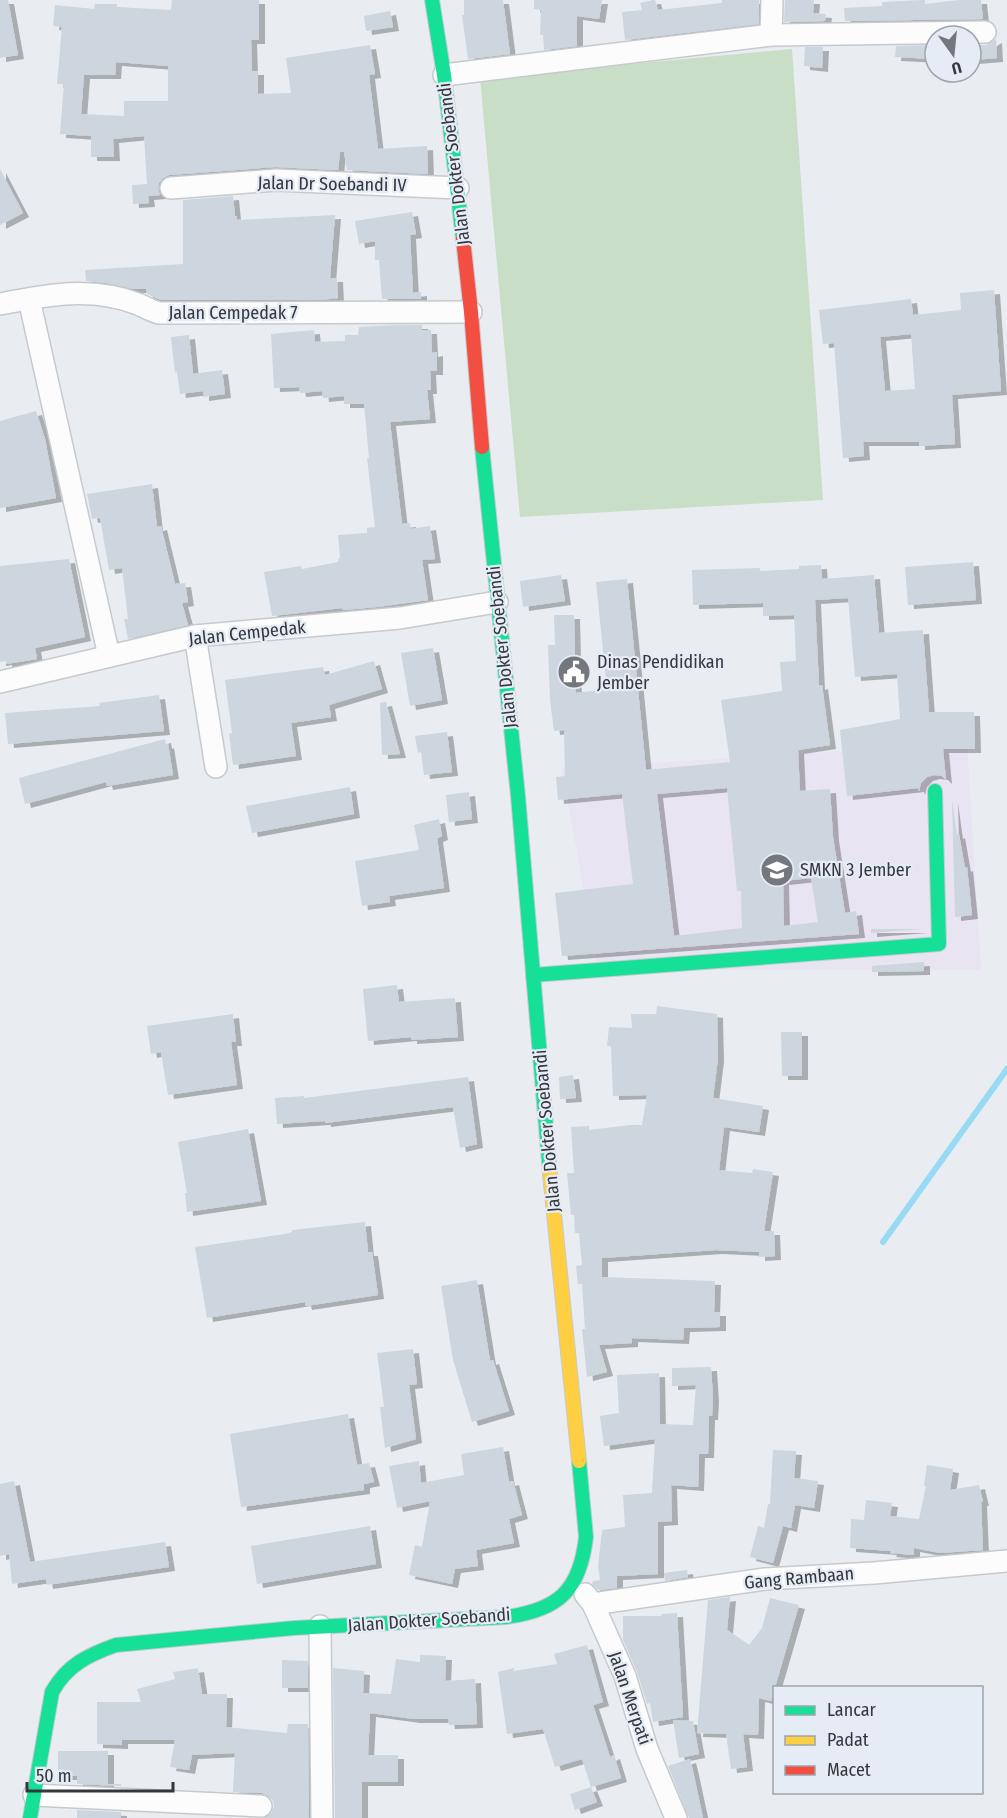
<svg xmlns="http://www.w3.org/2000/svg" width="1007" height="1818" viewBox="0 0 1007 1818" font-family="'Fira Sans Condensed',sans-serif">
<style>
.education{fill:#e8e4f1}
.green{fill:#c9dec6}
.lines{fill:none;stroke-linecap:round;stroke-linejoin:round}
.stream{stroke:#98d9f4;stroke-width:6}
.building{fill:#cdd5de;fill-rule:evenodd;filter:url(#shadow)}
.street-casing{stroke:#c6cace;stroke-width:24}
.fast-casing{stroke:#c6cace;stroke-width:16}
.slow-casing{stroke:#c6cace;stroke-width:16}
.jam-casing{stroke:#c6cace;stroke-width:16}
.street{stroke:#fcfcfd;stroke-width:21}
.fast{stroke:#16e098;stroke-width:14}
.slow{stroke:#ffcf43;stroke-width:14}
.jam{stroke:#f24e42;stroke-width:14}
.labels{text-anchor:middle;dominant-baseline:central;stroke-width:4.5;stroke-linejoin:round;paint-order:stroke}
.street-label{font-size:18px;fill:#35373b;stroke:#e5ecf6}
.poi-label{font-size:18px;fill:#35373b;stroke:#e5ecf6;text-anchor:start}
</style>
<defs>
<filter id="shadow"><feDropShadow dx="6" dy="4" stdDeviation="0" flood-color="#0004"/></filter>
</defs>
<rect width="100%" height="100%" fill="#e9edf2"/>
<path class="education" d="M967 743 981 970H598L562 769Z"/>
<path class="green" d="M792 49 823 500 520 517 480 78Z"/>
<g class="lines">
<path class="stream" d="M883 1242 1007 1069"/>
</g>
<g class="building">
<path d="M0 0H8L18 55 0 58Z"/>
<path d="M172 0H259V40H251L252 71H258V94L291 93 286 58 370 45 375 74 369 75 378 149 427 146 428 174 347 170 344 152H340L338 170 275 167 169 175 163 178 159 183 158 190 160 195 148 196 149 203 133 204 132 185 147 184 144 136 113 139 114 157H91V136L60 134 64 84H57L62 27 53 26 55 5 94 9 95 4H117V7L171 10ZM116 62 168 66V101H124V116L81 114 84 75H115Z"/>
<path d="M464 0H503L510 54 468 59 462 15H464Z"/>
<path d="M534 0H602L599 19 577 16V46L544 50 543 35H540L541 10 534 9Z"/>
<path d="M653 0H655L658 10 722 3V0H759V24L625 40 622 12 642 10 640 3Z"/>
<path d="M785 0H814L813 13 826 14 825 21 784 22Z"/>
<path d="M922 0H925V4L959 0H981L983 19 845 21 844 8 882 6V2Z"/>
<path d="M390 11 393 27 366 31 364 16Z"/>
<path d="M996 39 997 58 973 60 972 45H986Z"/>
<path d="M935 45V59L895 57 896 46Z"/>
<path d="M805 47H823L822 68 804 66Z"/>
<path d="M0 169 23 213 0 225Z"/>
<path d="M233 196 235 216H237V220L335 215 330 278H337L338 298 320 300H161L147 294 146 289H134L106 283 86 281 85 270 183 264V200Z"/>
<path d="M412 212 416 234 410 235 413 293 421 292V299H382L379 260H375V241L359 244 355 221Z"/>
<path d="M994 290 1001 391 952 395 955 444 919 446V442H863L864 456 843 458 834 343 823 344 819 310 911 299 913 315 961 310 960 293ZM911 334 915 389 885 391 880 337Z"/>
<path d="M395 325H422V330H431L432 353 437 352V371H430L431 390H427L430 419 390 422 402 524 410 523 411 529 430 526 435 559 422 560 428 600 377 607 342 610V608L272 616 264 572 301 566 302 569 338 562V559L340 558 338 535 367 533V528L375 527 367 458H369L364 404H344V396L323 398 322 391 300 393 299 387 274 388 271 334 314 330 315 342 345 341V335H358L359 327Z"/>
<path d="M189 335 193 374 222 370 225 394 203 397V391L180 394 177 372 175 373 171 337Z"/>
<path d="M36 411 45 439 56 498 0 508V421Z"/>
<path d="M152 484 157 527 161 526 175 584 185 583 188 602 182 603 188 625 128 639 124 619H128L122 568 109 570 100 518 92 519 87 494Z"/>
<path d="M69 559 85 637 35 648 37 659 6 664V661L0 662V566Z"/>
<path d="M973 562 976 600 908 605 905 567Z"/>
<path d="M821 565 822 579 874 575 879 633 923 630 929 712H974L975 749H943L946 780 942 776 934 775 927 777 921 783 919 791 918 788 847 796 840 730 900 719 897 674 855 677 848 598 815 600 819 686 822 685 830 745 798 750 800 791 830 789 833 837 845 913 856 911 859 934 562 956 555 893 633 884 622 794 558 800 556 777 565 776 564 730 554 731 550 700 548 645H555L554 615H574L576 693 607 689 596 582 627 579 646 770 730 762 721 700 782 691 780 662 796 661 794 615 763 616V603L693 605 692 570 760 568V571L799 569V566ZM727 788 737 891H741L742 928 674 936 657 794ZM811 878 818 922 784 926 783 881Z"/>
<path d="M561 575 565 601 523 607 520 581Z"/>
<path d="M433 648 442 700 410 706 401 653Z"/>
<path d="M374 661 382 689 329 705 331 717 291 723 296 756 233 765 229 734 232 733 225 680 323 667 325 675Z"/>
<path d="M159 695 164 731 8 744 5 713 100 706 99 703Z"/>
<path d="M386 702 400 754 382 755 380 703Z"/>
<path d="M447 732 452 772 424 775 421 752 418 753 415 736Z"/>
<path d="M165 739 166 745 168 744 173 775 107 786 106 782 25 804 19 778Z"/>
<path d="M350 787 354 814 252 833 246 806Z"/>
<path d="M469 792 472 819 449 822 446 795Z"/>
<path d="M952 799 957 835 959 834 965 868 967 867 972 915 955 917Z"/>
<path d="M439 819 442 836 437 838 444 888 389 896 390 902 362 906 355 861 419 850 414 825Z"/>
<path d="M871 929H922L871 933Z"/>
<path d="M924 962V971L872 972V966Z"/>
<path d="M397 985 399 1002 455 998 458 1037 411 1040V1037L368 1041 363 989Z"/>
<path d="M657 1006 717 1014 718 1058 713 1098 763 1106 759 1132 724 1127 719 1170 752 1173 753 1169 773 1172 764 1231H774L775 1256 759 1257V1252L716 1250 602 1258V1277L715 1281 714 1312H720V1327L684 1328 683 1340 632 1338V1343L599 1345 607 1372 587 1377 582 1329H585L582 1284H578L576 1266 582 1265 579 1233H575L574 1215H571L567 1173H574L571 1127 589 1126V1130L630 1125H642L647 1095 613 1096 611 1046H607L609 1027 632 1028 631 1014H656Z"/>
<path d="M233 1014 236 1042H231L237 1085 168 1095 161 1052 151 1054 147 1026Z"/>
<path d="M781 1032H802V1076H782Z"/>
<path d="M573 1075 576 1098 560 1099 559 1077Z"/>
<path d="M468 1077 477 1144 460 1148 453 1107 325 1123V1121L277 1124 275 1098 304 1096V1098Z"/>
<path d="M248 1129 261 1201 187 1212 185 1193H187L178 1142Z"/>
<path d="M365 1222 368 1252H372L378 1295 306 1306 305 1302 207 1318 195 1247 285 1234 292 1232V1230Z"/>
<path d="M477 1280 490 1361 493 1360 509 1411 472 1422 453 1360 441 1286Z"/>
<path d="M413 1349 417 1384 409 1385 416 1439 385 1448 380 1407H384L377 1353Z"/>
<path d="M711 1367 713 1398 712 1416H709L708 1454H699L698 1487 671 1485 672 1521 658 1522V1574L617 1576V1588L598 1590 592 1584 593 1581 600 1580 598 1566 602 1530 625 1527 623 1495 652 1493 655 1439 604 1446 600 1416 619 1413 617 1375 659 1373 660 1424 693 1425 696 1385 672 1386V1368Z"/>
<path d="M348 1414 357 1465 369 1463 374 1482 364 1484V1490L241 1507 230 1434Z"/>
<path d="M503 1447 509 1482 513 1481 522 1515 509 1519 514 1543 476 1550 478 1566 455 1569 452 1584 409 1575 415 1545 422 1547 430 1501 397 1508 389 1466 419 1461 421 1483 464 1475 461 1454Z"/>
<path d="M773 1450 796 1451 794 1478 818 1481 814 1508 795 1505 791 1528 783 1526 773 1563 750 1557 758 1526 764 1528 768 1504H770Z"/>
<path d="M927 1465 953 1469 950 1490 979 1485 983 1502H981L983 1550 940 1553 914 1548V1555L890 1553 891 1551 850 1548 851 1519 864 1520 866 1500 892 1503 890 1516 919 1519 926 1486H924Z"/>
<path d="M14 1481 30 1562 165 1542 169 1567 47 1585 46 1579 12 1584 9 1554 0 1556V1484Z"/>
<path d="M370 1526 376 1564 257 1584 251 1546Z"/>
<path d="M687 1570 688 1577 665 1581 664 1573Z"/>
<path d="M730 1597 727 1630 749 1645 762 1628 770 1598 799 1605 771 1701 759 1698 758 1735 743 1734 747 1767 731 1769 726 1734 697 1733 708 1600Z"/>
<path d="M677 1613 683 1717 653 1722 650 1703 647 1704 637 1672 623 1640V1616H662L661 1614Z"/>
<path d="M587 1645 603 1702 593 1705 610 1757 614 1755 621 1778 591 1787 582 1759 555 1767 543 1729 507 1734 498 1672 514 1668V1671L557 1664 554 1654Z"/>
<path d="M420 1655 446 1656 445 1681 475 1679 477 1724 449 1725 448 1719H414L370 1713 368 1755H398V1782H362V1818H335L333 1668 364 1671 363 1693 391 1694 396 1659 420 1662Z"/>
<path d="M282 1660 308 1661V1688H282Z"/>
<path d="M198 1668 202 1694H227L226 1727 287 1733 288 1724H308L309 1818H264L271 1813 274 1807 273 1801 268 1796 262 1793 233 1792 235 1753 192 1755 189 1770 170 1767 175 1740H122V1745L97 1744V1702H141L137 1689 175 1679 173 1672Z"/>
<path d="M673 1720 693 1721 699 1754 679 1758Z"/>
<path d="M58 1751H108V1784H121V1786L77 1784V1776H58Z"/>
<path d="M690 1759 693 1771 703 1818H689L668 1766Z"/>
<path d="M591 1787 597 1802 575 1810 570 1794Z"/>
<path d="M77 1810 121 1812V1818H77Z"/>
</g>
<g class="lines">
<g class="street-casing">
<g id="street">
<path d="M771 35 772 0"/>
<path d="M444 75 771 35 985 32"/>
<path d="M171 188 276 180 458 188"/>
<path d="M29 299 109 656"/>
<path d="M0 304C47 295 91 286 138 304 145 307 151 311 159 313L471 312"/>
<path d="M195 636 216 767"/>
<path d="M0 682 195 636 400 618 497 602"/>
<path d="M585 1594 593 1604 625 1676 647 1749 676 1818"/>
<path d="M593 1604 765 1579 874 1573 1007 1561"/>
<path d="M320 1626 322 1818"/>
<path d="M34 1795 261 1806"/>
</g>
</g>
<g class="fast-casing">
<g id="fast">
<path d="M432 0 444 75 463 239"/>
<path d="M482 447 518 796 550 1174"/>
<path d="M533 975 939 944 935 791"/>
<path d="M30 1818 52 1692C67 1665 88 1655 116 1645L294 1628 506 1617C559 1610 580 1590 586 1537L579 1461"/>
</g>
</g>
<g class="slow-casing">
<path id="slow" d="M550 1174 579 1461"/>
</g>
<g class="jam-casing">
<path id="jam" d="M463 239 471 312 482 447"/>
</g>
<use href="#street" class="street"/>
<use href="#fast" class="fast"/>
<use href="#slow" class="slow"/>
<use href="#jam" class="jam"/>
</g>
<defs>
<g id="civic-disc" transform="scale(1.725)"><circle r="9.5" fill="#74777b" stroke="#e5ecf6"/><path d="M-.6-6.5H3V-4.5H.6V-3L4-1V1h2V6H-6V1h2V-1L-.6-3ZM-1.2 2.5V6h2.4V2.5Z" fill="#fff"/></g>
<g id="school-disc" transform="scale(1.725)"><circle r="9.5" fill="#74777b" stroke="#e5ecf6"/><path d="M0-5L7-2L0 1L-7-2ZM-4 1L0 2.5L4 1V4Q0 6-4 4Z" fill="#fff"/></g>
</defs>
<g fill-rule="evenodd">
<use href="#civic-disc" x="574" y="672"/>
<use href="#school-disc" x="777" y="870"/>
</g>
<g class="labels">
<g class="street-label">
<text transform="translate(454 164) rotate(-97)">Jalan Dokter Soebandi</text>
<text transform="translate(332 184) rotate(1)">Jalan Dr Soebandi IV</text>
<text x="233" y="313">Jalan Cempedak 7</text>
<text transform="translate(247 633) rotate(-6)">Jalan Cempedak</text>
<text transform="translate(502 647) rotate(-96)">Jalan Dokter Soebandi</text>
<text transform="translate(547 1131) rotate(-95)">Jalan Dokter Soebandi</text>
<text transform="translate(799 1578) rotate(-5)">Gang Rambaan</text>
<text transform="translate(429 1620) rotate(-4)">Jalan Dokter Soebandi</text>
<text transform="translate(630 1698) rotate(71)">Jalan Merpati</text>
</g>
<g class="poi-label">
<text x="597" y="662">Dinas Pendidikan<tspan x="597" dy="21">Jember</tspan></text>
<text x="800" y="870">SMKN 3 Jember</text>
</g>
</g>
<rect x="773" y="1686" width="210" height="108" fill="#e5ecf6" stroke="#9fa4ab" stroke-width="1.5"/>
<rect x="785" y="1706" width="30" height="9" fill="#16e098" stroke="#9fa4ab" stroke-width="1.5"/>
<text x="827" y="1716" font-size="18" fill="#35373b">Lancar</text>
<rect x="785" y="1736" width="30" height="9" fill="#ffcf43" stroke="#9fa4ab" stroke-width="1.5"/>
<text x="827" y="1746" font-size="18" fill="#35373b">Padat</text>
<rect x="785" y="1766" width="30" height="9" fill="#f24e42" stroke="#9fa4ab" stroke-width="1.5"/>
<text x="827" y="1776" font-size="18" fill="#35373b">Macet</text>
<g transform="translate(953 54) rotate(165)"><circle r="28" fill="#e5ecf6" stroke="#9fa4ab" stroke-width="1.5"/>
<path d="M0-4.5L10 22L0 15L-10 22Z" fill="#74777b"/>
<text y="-9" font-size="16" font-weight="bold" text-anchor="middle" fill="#35373b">U</text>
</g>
<path d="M27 1782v9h146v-9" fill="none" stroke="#35373b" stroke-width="3"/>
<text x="36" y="1782" font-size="18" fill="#35373b" stroke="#e5ecf6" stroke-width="4.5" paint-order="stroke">50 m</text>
</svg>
